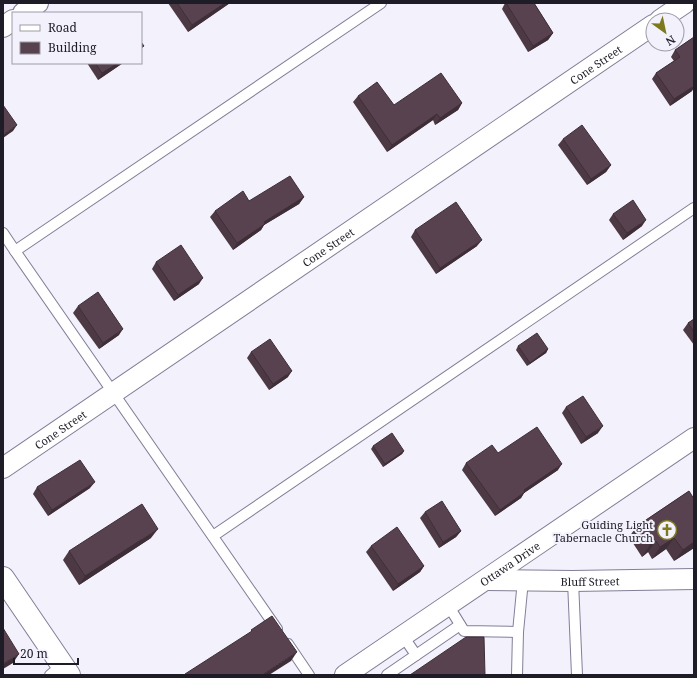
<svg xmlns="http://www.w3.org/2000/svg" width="697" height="678" viewBox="0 0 697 678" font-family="'Noto Serif',serif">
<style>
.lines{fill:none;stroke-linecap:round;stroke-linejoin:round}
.lane-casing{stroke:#827f97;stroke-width:12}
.street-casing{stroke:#827f97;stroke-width:22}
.secondary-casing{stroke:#827f97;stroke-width:24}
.lane{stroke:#fff;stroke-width:10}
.street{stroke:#fff;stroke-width:20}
.secondary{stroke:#fff;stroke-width:22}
.wall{fill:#4c3944}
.shaded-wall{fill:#3e2e37}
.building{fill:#58424f;stroke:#3e2e37}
.labels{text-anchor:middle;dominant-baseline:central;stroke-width:4;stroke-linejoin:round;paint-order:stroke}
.street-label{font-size:11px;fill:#1e1c26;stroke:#f2f1fc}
.poi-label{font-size:11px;fill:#1e1c26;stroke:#f2f1fc;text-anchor:end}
</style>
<rect width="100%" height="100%" fill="#f2f1fc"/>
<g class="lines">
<g class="lane-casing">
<g id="lane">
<path d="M3 233 15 251"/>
<path d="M213 536 694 208"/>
<path d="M573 581 577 675"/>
<path d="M448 605 464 631 518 632"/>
<path d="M277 629 15 251 381 3"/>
<path d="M403 636 416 655"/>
<path d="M288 644 309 675"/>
<path d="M50 675 62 665"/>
<path d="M387 675 460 625"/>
<path d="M517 675 518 632 523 580"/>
</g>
</g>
<g class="street-casing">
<g id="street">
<path d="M23 13 38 3"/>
<path d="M660 20 685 3"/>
<path d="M3 27 13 20"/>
<path id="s1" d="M3 468 653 25"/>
<path id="s2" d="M486 580 573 581 694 579"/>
<path id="s3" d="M345 675 694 438"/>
</g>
</g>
<g class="secondary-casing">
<path id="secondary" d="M3 578 69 675"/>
</g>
<use href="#lane" class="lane"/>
<use href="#street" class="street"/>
<use href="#secondary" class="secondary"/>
</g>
<g class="wall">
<path d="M168 3H230L188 32Z"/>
<path d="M505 3H534L553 33 548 40 528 52 502 9Z"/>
<path d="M694 37 692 91 670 106 652 79 656 73 674 61 671 57 675 50Z"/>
<path d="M87 63H123L98 80Z"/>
<path d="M358 96 394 105 462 103 458 110 435 125 433 120 387 152 353 102Z"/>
<path d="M563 139 611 165 606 172 587 185 558 145Z"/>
<path d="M304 197 299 204 264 225 261 230 233 250 210 217 215 211 249 201Z"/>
<path d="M613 214 642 226 623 240 609 220Z"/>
<path d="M415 230 477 246 436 274 411 237Z"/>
<path d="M156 262 199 284 174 301 152 269Z"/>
<path d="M78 306 119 335 99 349 73 313Z"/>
<path d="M694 319V345L683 330 688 323Z"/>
<path d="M518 346 548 349 546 353 527 366 516 350Z"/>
<path d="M251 352 288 377 269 390 247 358Z"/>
<path d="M566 407 598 433 581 444 562 413Z"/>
<path d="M373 446 404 451 402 454 383 467 371 449Z"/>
<path d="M498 453 558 470 524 493 521 498 495 516 462 470 466 463Z"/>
<path d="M37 487 90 488 48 516 33 494Z"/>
<path d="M689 491 694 548 674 561 666 549 652 559 648 552 642 557 629 537 637 526Z"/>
<path d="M425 512 461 531 456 537 439 548 420 518Z"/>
<path d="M151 538 79 585 63 560 69 551Z"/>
<path d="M371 546 424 566 420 572 393 591 366 552Z"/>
</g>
<g class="shaded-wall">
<path d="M225 3H230L188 32 192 25Z"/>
<path d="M553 33 548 40 528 52 533 46Z"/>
<path d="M118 63H123L98 80 102 73Z"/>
<path d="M694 86V88L692 91 670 106 674 99Z"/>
<path d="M462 103 458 110 435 125 440 118Z"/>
<path d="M437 114 433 120 387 152 392 145Z"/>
<path d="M17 125 13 131 3 138V135Z"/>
<path d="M611 165 606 172 587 185 591 179Z"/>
<path d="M304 197 299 204 264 225 261 230 233 250 237 243 264 222Z"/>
<path d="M646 220 642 226 623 240 627 233Z"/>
<path d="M482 240 477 246 436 274 440 268Z"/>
<path d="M203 278 199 284 174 301 178 295Z"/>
<path d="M123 329 119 335 99 349 103 343Z"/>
<path d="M548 349 546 353 527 366 530 363Z"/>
<path d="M292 371 288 377 269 390 273 384Z"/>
<path d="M603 426 598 433 581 444 586 437Z"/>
<path d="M404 451 402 454 383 467 385 464Z"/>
<path d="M562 464 558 470 524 493 521 498 495 516 500 510 524 490Z"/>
<path d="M95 482 90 488 48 516 52 510Z"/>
<path d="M158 529 151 538 79 585 85 576Z"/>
<path d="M461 531 456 537 439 548 443 542Z"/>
<path d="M674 538 666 549 652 559 660 547Z"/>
<path d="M656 541 648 552 642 557 650 545Z"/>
<path d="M694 542V548L674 561 683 550Z"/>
<path d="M424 566 420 572 393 591 398 584Z"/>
<path d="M297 652 291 661 269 675H262Z"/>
<path d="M19 654 13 663 3 669V664Z"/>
</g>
<g class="building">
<path d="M177 3H225L192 25Z"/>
<path d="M506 3H534L553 33 533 46Z"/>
<path d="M694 37V79L693 80 694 82V86L674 99 656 73 680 57 675 50Z"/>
<path d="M141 42 144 46 141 48Z"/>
<path d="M95 63H118L102 73Z"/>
<path d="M441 73 462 103 440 118 437 114 392 145 358 96 377 82 394 105Z"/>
<path d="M3 105 17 125 3 135Z"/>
<path d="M582 125 611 165 591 179 563 139Z"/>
<path d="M290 176 304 197 264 222 265 224 237 243 215 211 243 191 249 201Z"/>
<path d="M633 200 646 220 627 233 613 214Z"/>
<path d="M456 202 482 240 440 268 415 230Z"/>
<path d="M181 245 203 278 178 295 156 262Z"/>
<path d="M98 292 123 329 103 343 78 306Z"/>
<path d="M694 319V332L688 323Z"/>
<path d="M537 333 548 349 530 363 518 346Z"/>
<path d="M270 339 292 371 273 384 251 352Z"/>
<path d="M583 396 603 426 586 437 566 407Z"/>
<path d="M537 427 562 464 524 490 525 492 500 510 466 463 492 445 498 453Z"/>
<path d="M392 433 404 451 385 464 373 446Z"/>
<path d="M80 460 95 482 52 510 37 487Z"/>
<path d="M689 491 694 499V542L683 550 674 538 660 547 656 541 650 545 637 526Z"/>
<path d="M442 501 461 531 443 542 425 512Z"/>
<path d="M142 504 158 529 85 576 69 551Z"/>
<path d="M397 527 424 566 398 584 371 546Z"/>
<path d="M272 616 297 652 262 675H186L185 674 252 631 251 630Z"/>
<path d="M3 628 19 654 3 664Z"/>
<path d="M466 637H484L485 675H410Z"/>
</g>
<defs>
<g id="church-ring" transform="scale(1)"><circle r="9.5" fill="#f2f1fc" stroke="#7d791f" stroke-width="1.5"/><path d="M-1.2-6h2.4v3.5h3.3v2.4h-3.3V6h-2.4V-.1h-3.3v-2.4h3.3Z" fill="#7d791f"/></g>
</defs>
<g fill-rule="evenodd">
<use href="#church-ring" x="667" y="530"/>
</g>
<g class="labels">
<g class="street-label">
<text stroke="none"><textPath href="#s1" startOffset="717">Cone Street</textPath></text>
<text stroke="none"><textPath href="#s1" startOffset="393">Cone Street</textPath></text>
<text stroke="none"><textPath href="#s1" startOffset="69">Cone Street</textPath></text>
<text stroke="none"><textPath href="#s3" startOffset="199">Ottawa Drive</textPath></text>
<text stroke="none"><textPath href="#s2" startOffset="104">Bluff Street</textPath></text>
</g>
<g class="poi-label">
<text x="653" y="524">Guiding Light<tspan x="653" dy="13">Tabernacle Church</tspan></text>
</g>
</g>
<rect width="697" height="678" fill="none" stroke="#1e1c26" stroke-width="8"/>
<rect x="12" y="12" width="130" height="52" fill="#f2f1fc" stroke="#9d9ca6"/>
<rect x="20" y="25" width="20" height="6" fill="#ffffff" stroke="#9d9ca6"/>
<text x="48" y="32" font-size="12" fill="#1e1c26">Road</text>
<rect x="20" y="42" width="20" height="12" fill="#58424f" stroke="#9d9ca6"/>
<text x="48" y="52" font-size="12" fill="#1e1c26">Building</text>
<g transform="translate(665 32) rotate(147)"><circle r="19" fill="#f2f1fc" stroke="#9d9ca6"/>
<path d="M0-3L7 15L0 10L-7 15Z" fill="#7d791f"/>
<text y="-6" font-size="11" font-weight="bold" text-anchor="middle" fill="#1e1c26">N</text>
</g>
<path d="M14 658v6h64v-6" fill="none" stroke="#1e1c26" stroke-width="2"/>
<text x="20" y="658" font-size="12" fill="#1e1c26" stroke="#f2f1fc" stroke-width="3" paint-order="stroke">20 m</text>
</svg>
